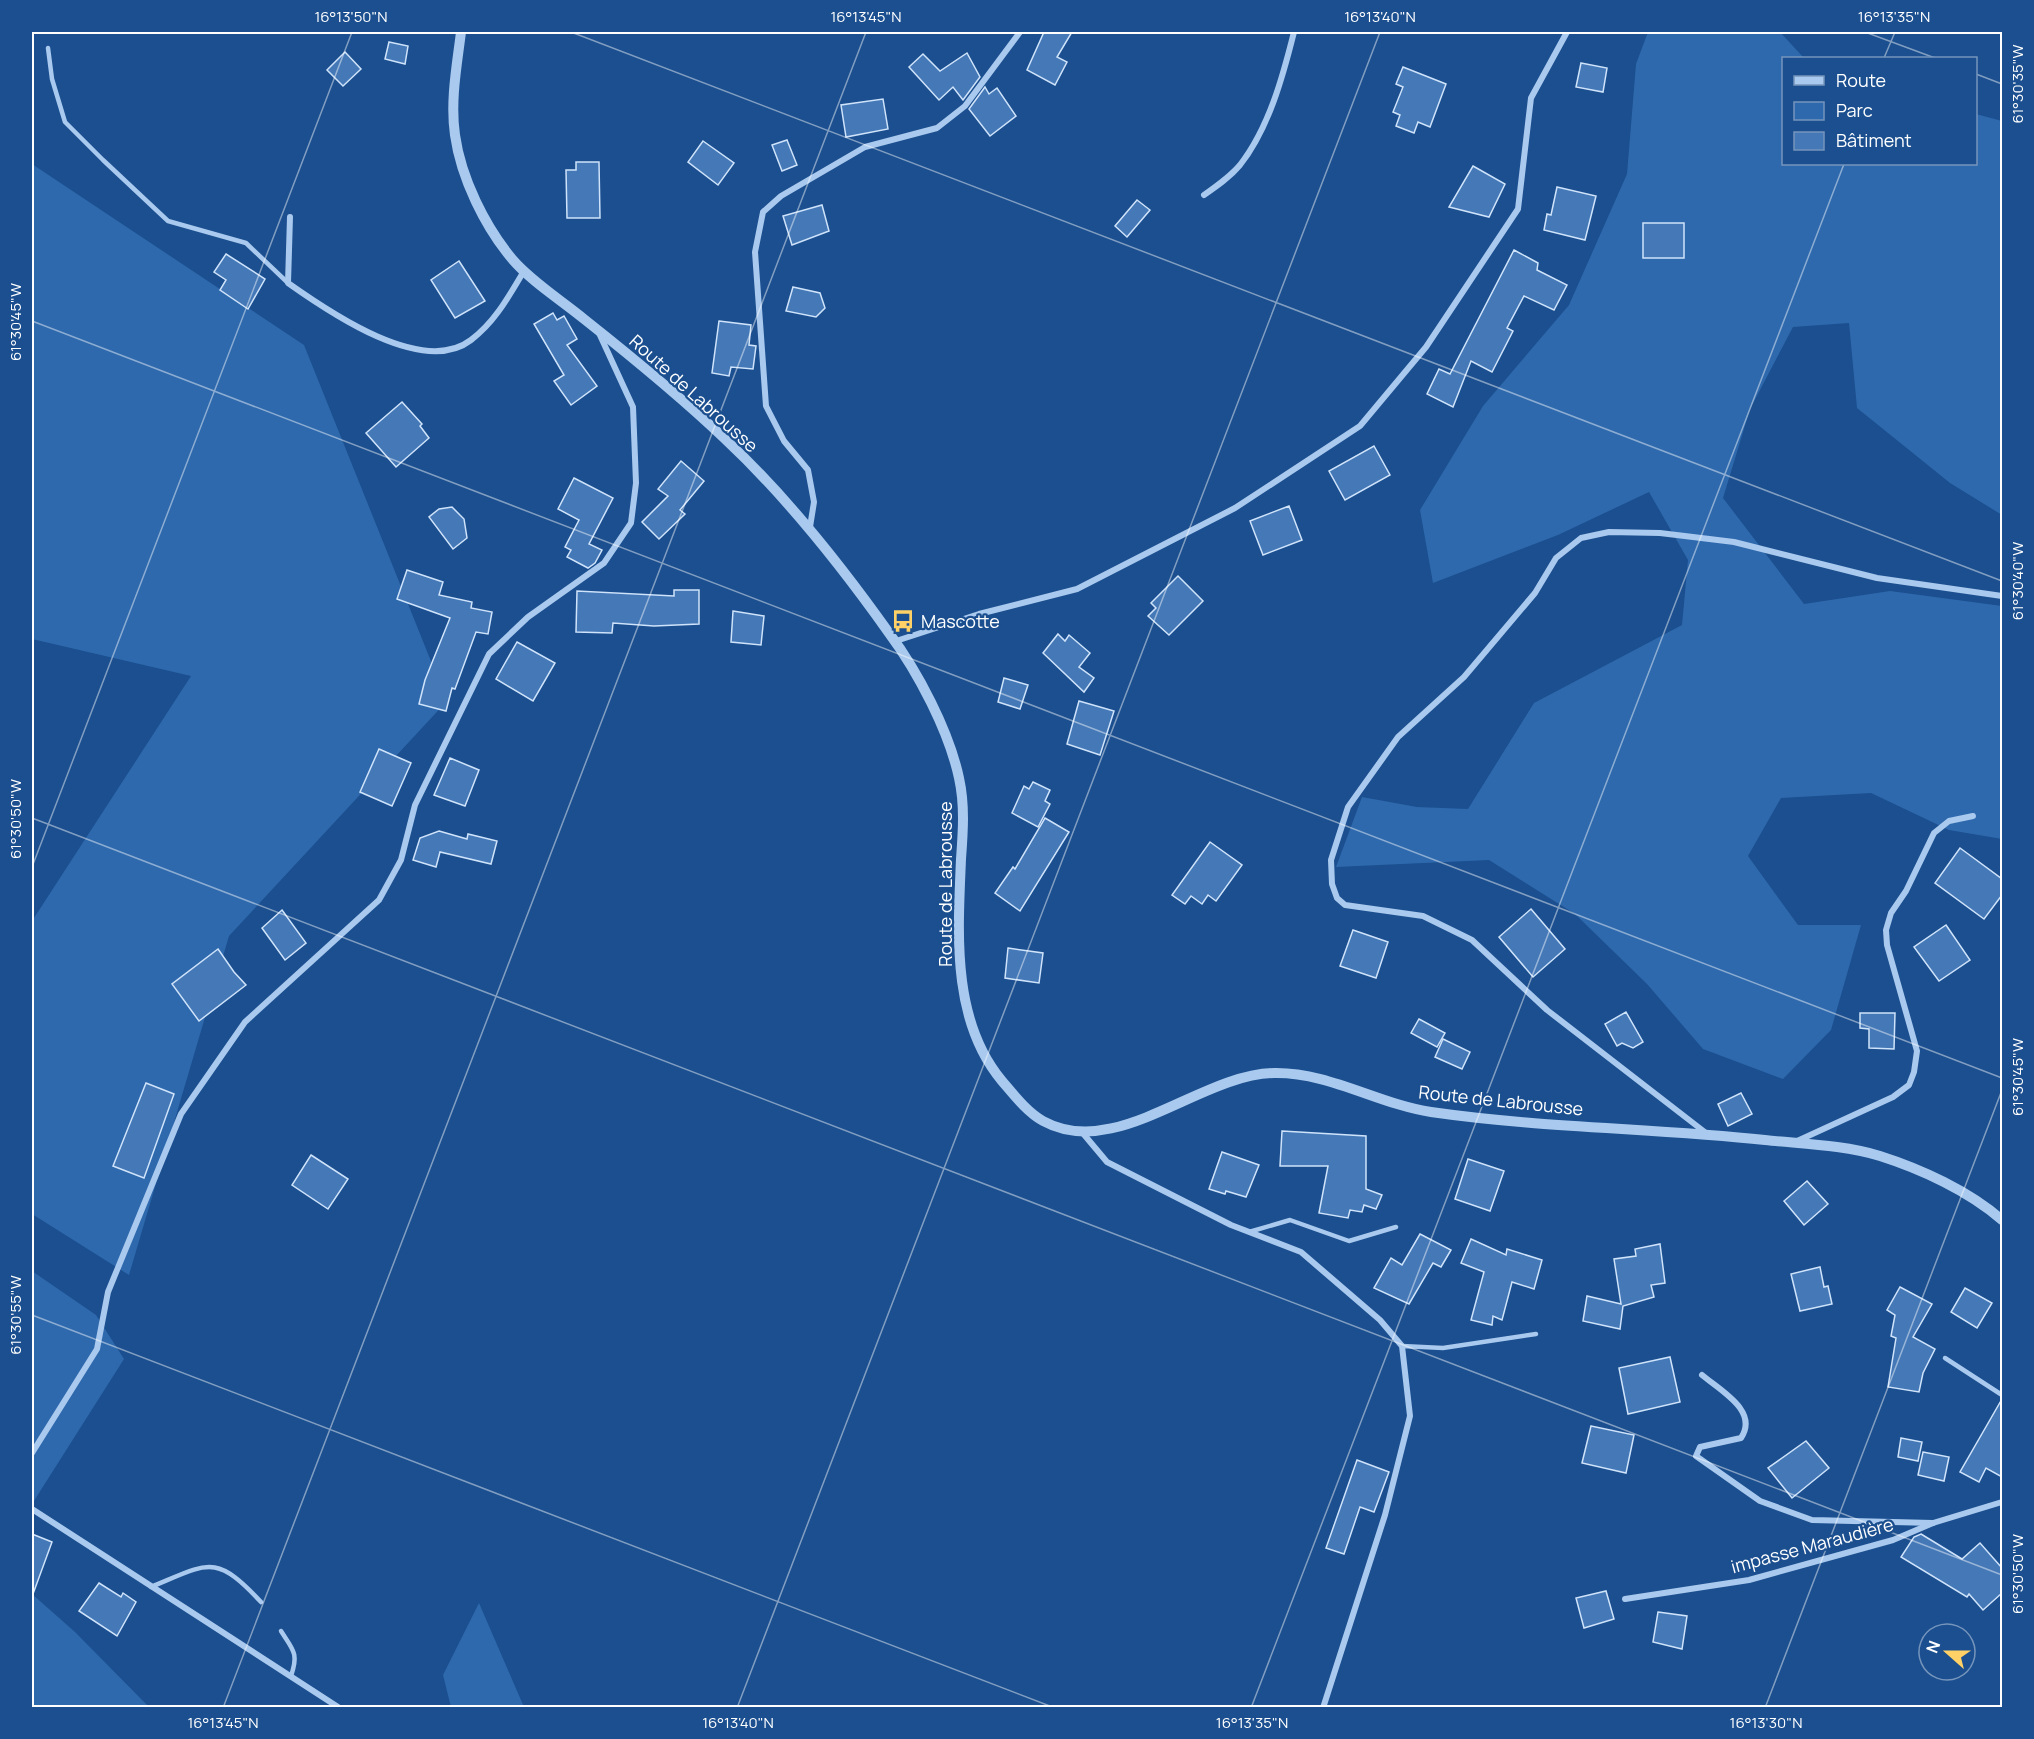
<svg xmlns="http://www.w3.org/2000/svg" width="2034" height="1739" viewBox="0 0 2034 1739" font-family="Manrope,sans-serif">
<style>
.green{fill:#2e69ad}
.building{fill:#4478b7;stroke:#cfe3fa;stroke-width:1.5}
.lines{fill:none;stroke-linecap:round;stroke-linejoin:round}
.service{stroke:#a9c9ee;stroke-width:4.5}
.minor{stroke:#a9c9ee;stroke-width:6}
.tertiary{stroke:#a9c9ee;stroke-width:10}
.ticks{fill:none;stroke:#fff;stroke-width:1.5;stroke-opacity:0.45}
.labels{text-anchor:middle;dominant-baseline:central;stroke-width:4.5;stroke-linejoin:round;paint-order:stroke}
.street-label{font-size:18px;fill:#fff;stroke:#1b4f8f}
.poi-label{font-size:18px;fill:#fff;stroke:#1b4f8f;text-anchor:start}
.neatline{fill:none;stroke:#fff;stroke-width:2}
.ticks-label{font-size:15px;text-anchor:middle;fill:#fff}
</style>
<rect width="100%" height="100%" fill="#1b4f8f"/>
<g class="green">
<path d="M1648 32H1780L1804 58H1784V164H1976V114L2002 121V515L1950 483 1857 408 1849 323 1793 327 1750 409 1723 498 1804 604 1890 591 2002 606V839L1949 830 1871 793 1781 798 1748 856 1798 925H1861L1831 1030 1783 1079 1703 1049 1647 984 1575 914 1489 860 1336 867 1362 797 1417 807 1468 809 1534 703 1682 625 1688 560 1649 492 1558 535 1433 583 1420 510 1483 406 1569 305 1627 174 1636 64Z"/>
<path d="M32 164 304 345 447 701 229 936 129 1275 32 1214V921L191 676 32 639Z"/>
<path d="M32 1271 96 1315 124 1359 32 1504Z"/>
<path d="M32 1594 75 1632 149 1707H32Z"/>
<path d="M479 1603 524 1707H451L443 1675Z"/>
</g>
<g class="building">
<path d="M1044 32H1072L1057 57 1067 62 1055 85 1027 70Z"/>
<path d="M389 42 408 46 405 64 385 59Z"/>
<path d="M345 52 361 69 343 86 327 70Z"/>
<path d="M967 53 980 77 963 100 953 87 939 100 909 67 923 54 940 71Z"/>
<path d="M1581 63 1607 68 1603 92 1576 87Z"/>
<path d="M1403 67 1446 84 1430 127 1418 122 1414 133 1396 126 1400 115 1393 112 1403 87 1396 84Z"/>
<path d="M985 87 989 94 997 88 1016 116 990 136 969 109Z"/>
<path d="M883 99 888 129 846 137 841 105Z"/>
<path d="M787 140 797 165 782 171 772 145Z"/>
<path d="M703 141 734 163 718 185 688 162Z"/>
<path d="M576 162H599L600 218H567L566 170H576Z"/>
<path d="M1473 166 1505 184 1489 217 1449 207Z"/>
<path d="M1557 187 1596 196 1585 240 1544 230 1547 214 1551 215Z"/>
<path d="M1137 200 1150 210 1127 237 1115 226Z"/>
<path d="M822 205 829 231 792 245 783 216Z"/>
<rect x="1643" y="223" width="41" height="35"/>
<path d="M1514 250 1538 263 1537 270 1567 285 1554 310 1524 296 1507 328 1513 331 1492 372 1471 361 1453 407 1427 394 1439 369 1450 374Z"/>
<path d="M226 254 265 279 248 309 220 290 226 280 214 272Z"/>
<path d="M459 261 485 301 455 318 431 280Z"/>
<path d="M793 287 820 293 825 308 816 317 786 311Z"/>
<path d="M553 313 557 320 564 316 577 339 567 345 597 386 571 405 554 381 564 375 534 324Z"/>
<path d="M719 321 751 325 749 345 756 346 753 369 731 367 729 376 712 373Z"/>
<path d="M402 402 422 424 420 426 429 438 396 467 366 433Z"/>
<path d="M1374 446 1390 475 1345 500 1329 471Z"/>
<path d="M681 461 704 481 680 510 685 514 659 539 642 522 668 496 658 489Z"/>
<path d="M574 478 613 498 589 544 602 550 595 563 588 568 567 557 571 550 565 547 579 520 558 509Z"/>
<path d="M1289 506 1302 540 1263 555 1250 521Z"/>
<path d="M452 507 464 519 467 538 453 549 429 517 439 509Z"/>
<path d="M407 570 443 582 439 595 472 602 471 608 492 612 488 634 476 632 455 689 452 688 446 711 419 704 425 680 450 618 397 599Z"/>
<path d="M1178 576 1203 601 1169 635 1148 616 1156 608 1151 603Z"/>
<path d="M674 590H699V624L654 626 613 623 612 633 576 632 577 591 674 596Z"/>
<path d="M733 611 764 616 761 645 731 642Z"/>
<path d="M1058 634 1065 641 1069 635 1090 653 1079 667 1094 678 1084 692 1043 653Z"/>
<path d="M517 642 555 663 533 701 496 679Z"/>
<path d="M1004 678 1028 685 1020 709 998 702Z"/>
<path d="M1079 701 1114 711 1100 755 1067 744Z"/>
<path d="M379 749 411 763 392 806 360 792Z"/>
<path d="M450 758 479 770 465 806 434 795Z"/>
<path d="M1033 782 1050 790 1045 801 1050 804 1038 827 1012 813 1024 786 1029 789Z"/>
<path d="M1045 818 1069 832 1020 911 995 893 1013 867 1015 869Z"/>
<path d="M439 831 467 839 468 834 497 841 491 864 440 852 436 867 413 860 420 838Z"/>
<path d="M1210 842 1242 865 1216 901 1208 895 1202 904 1191 896 1185 904 1172 895Z"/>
<path d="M1960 848 2002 879V895L1984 919 1935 883Z"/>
<path d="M1531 909 1565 949 1533 977 1499 937Z"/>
<path d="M282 910 306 943 285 960 262 928Z"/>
<path d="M1946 925 1970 960 1939 981 1914 947Z"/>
<path d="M1353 930 1388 942 1376 978 1340 966Z"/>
<path d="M1008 948 1043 953 1039 983 1005 978Z"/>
<path d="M218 949 234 972 246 985 199 1021 172 984Z"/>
<path d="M1626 1012 1643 1042 1633 1048 1622 1043 1617 1046 1605 1024Z"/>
<path d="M1860 1013H1895L1894 1049 1869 1048V1029L1860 1028Z"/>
<path d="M1419 1019 1445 1033 1437 1047 1411 1033Z"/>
<path d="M1443 1039 1470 1052 1462 1069 1435 1057Z"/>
<path d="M146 1083 174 1094 144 1178 113 1166Z"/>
<path d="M1741 1093 1752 1114 1728 1126 1718 1104Z"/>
<path d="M1282 1131 1366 1136V1189L1382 1195 1376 1209 1364 1205 1362 1212 1350 1210 1348 1218 1319 1213 1328 1166H1280Z"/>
<path d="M1222 1152 1259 1165 1246 1197 1226 1191 1225 1194 1209 1189Z"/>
<path d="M311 1155 348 1179 328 1209 292 1185Z"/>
<path d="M1468 1159 1504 1171 1490 1211 1455 1199Z"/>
<path d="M1807 1181 1828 1204 1804 1225 1784 1201Z"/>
<path d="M1420 1234 1451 1250 1441 1267 1433 1263 1409 1304 1374 1288 1391 1258 1402 1265Z"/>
<path d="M1471 1239 1506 1255 1507 1249 1542 1260 1534 1289 1512 1282 1502 1320 1493 1316 1492 1325 1471 1320 1484 1272 1461 1263Z"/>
<path d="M1660 1244 1665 1283 1651 1285 1654 1297 1623 1306 1620 1329 1583 1321 1587 1296 1621 1304 1614 1259 1636 1256 1635 1249Z"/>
<path d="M1820 1267 1824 1287 1828 1286 1832 1304 1800 1311 1791 1274Z"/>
<path d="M1900 1287 1932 1304 1913 1337 1935 1349 1923 1373 1919 1392 1888 1387 1896 1338 1891 1336 1895 1315 1887 1310Z"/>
<path d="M1965 1288 1992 1303 1977 1328 1951 1312Z"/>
<path d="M1670 1357 1680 1402 1628 1414 1619 1368Z"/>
<path d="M2002 1399V1477L1986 1468 1979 1482 1960 1472Z"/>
<path d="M1591 1426 1634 1435 1626 1473 1582 1463Z"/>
<path d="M1901 1438 1922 1442 1918 1461 1898 1457Z"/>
<path d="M1806 1441 1829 1468 1792 1498 1768 1468Z"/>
<path d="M1923 1452 1949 1457 1944 1481 1918 1475Z"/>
<path d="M1357 1460 1389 1472 1374 1512 1360 1507 1344 1554 1326 1548Z"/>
<path d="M32 1534 52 1542 33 1594 32 1593Z"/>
<path d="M1921 1534 1962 1559 1980 1543 2002 1568V1593L1983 1610 1969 1594 1967 1597 1901 1557 1914 1537Z"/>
<path d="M99 1583 121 1597 123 1593 136 1602 117 1636 79 1611Z"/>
<path d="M1606 1591 1614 1619 1584 1628 1576 1598Z"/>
<path d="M1658 1612 1687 1616 1682 1649 1653 1642Z"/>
</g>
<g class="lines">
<g class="service">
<path d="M48 48 52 79 65 122 103 160 168 221 246 243 288 283"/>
<path d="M1249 1232 1290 1220 1349 1241 1396 1227"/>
<path d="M1402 1346 1443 1348 1536 1334"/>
<path d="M1945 1358 2002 1395"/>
<path d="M151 1587C209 1563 215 1553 261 1602"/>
<path d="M281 1631C293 1650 299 1653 291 1676"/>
</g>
<g class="minor">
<path d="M1204 195C1217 186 1230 177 1240 165 1269 128 1283 76 1294 32"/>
<path d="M290 217 288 283C329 312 423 377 471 340 495 322 509 296 524 271"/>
<path d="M810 527 814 502 808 470 784 441 766 406 755 252 763 212 781 196 865 147 937 128 965 106 1020 32"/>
<path d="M896 641 979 614 1077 589 1235 508 1360 426 1426 347 1518 209 1531 98 1567 32"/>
<path d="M1081 1131 1107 1162 1231 1225 1301 1252 1380 1320 1402 1346 1410 1416 1385 1515 1323 1708"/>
<path d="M1706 1133 1547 1010 1472 940 1423 916 1345 905 1337 898 1332 884 1331 860 1348 807 1398 737 1464 677 1535 593 1556 558 1581 538 1609 532 1660 533 1734 542 1877 578 2002 596"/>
<path d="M1795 1142 1893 1097 1909 1085 1914 1072 1917 1051 1887 945 1886 930 1891 913 1906 891 1934 833 1949 821 1973 816"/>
<path d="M1702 1375C1721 1391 1759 1411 1741 1438L1700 1447 1696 1456 1760 1501 1812 1520 1933 1523"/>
<path d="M32 1453 97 1349 108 1292 181 1114 245 1022 379 900 401 860 415 805 489 654 528 617 604 563 631 523 636 483 633 407 599 333"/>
<path d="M32 1509 338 1707"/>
<path d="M1625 1599 1749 1580 1893 1540 1933 1523 2002 1502"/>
</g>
<path class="tertiary" d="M461 32C457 65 450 101 455 135 461 178 485 227 513 260 532 282 561 300 584 319 632 357 681 397 725 439 787 497 840 564 889 633 918 672 949 731 959 778 965 805 963 832 961 859 958 933 951 1020 1002 1081 1014 1095 1027 1112 1043 1121 1116 1161 1200 1074 1274 1073 1329 1072 1378 1104 1431 1112 1542 1128 1654 1128 1765 1140 1803 1144 1844 1145 1880 1156 1921 1169 1969 1191 2002 1220"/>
</g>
<path class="ticks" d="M571 32 2002 581M1865 32 1935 58M1884 58 1895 32M1976 74 2002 84M32 321 2002 1078M32 818 2002 1575M32 867 352 32M32 1315 1055 1708M223 1708 866 32M737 1708 1380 32M1251 1708 1844 164M1765 1708 2002 1090"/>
<defs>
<g id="bus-bare" transform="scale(1.8)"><path d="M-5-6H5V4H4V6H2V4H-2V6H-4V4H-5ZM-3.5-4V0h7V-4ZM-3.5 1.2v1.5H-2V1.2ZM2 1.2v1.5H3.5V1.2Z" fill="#ffd166" stroke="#1b4f8f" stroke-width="2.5" paint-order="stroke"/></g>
</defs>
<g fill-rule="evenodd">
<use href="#bus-bare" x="903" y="621"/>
</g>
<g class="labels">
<g class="street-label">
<text transform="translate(694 393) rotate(42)">Route de Labrousse</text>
<text transform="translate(945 884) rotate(-90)">Route de Labrousse</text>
<text transform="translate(1501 1100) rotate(6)">Route de Labrousse</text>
<text transform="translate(1812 1545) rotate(-15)">impasse Maraudière</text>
</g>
<g class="poi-label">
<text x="921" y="621">Mascotte</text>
</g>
</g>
<rect width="2034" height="1739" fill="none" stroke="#1b4f8f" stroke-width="66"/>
<rect x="1782" y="57" width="195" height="108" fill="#1b4f8f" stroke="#7695bc" stroke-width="1.5"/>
<rect x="1794" y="76" width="30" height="9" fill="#a9c9ee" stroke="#7695bc" stroke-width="1.5"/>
<text x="1836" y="87" font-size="18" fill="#ffffff">Route</text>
<rect x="1794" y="102" width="30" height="18" fill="#2e69ad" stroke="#7695bc" stroke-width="1.5"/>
<text x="1836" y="117" font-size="18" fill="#ffffff">Parc</text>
<rect x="1794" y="132" width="30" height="18" fill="#4478b7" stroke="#7695bc" stroke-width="1.5"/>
<text x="1836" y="147" font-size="18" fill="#ffffff">Bâtiment</text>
<g transform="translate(1947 1652) rotate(291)"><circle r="28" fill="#1b4f8f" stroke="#7695bc" stroke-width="1.5"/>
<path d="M0-4.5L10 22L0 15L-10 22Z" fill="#ffd166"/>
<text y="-9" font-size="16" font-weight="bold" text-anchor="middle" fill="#ffffff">N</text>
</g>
<rect x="33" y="33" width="1968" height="1673" class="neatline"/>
<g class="ticks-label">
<text x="351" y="22">16°13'50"N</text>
<text x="866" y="22">16°13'45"N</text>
<text x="1380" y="22">16°13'40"N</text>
<text x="1894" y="22">16°13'35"N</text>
<text transform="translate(2018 84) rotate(-90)" y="5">61°30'35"W</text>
<text transform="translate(16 322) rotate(-90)" y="5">61°30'45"W</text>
<text transform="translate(2018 581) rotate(-90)" y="5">61°30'40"W</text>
<text transform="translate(16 819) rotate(-90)" y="5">61°30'50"W</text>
<text transform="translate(2018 1077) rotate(-90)" y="5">61°30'45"W</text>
<text transform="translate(16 1315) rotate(-90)" y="5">61°30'55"W</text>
<text transform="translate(2018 1574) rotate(-90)" y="5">61°30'50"W</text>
<text x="223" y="1728">16°13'45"N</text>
<text x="738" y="1728">16°13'40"N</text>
<text x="1252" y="1728">16°13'35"N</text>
<text x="1766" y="1728">16°13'30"N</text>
</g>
</svg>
